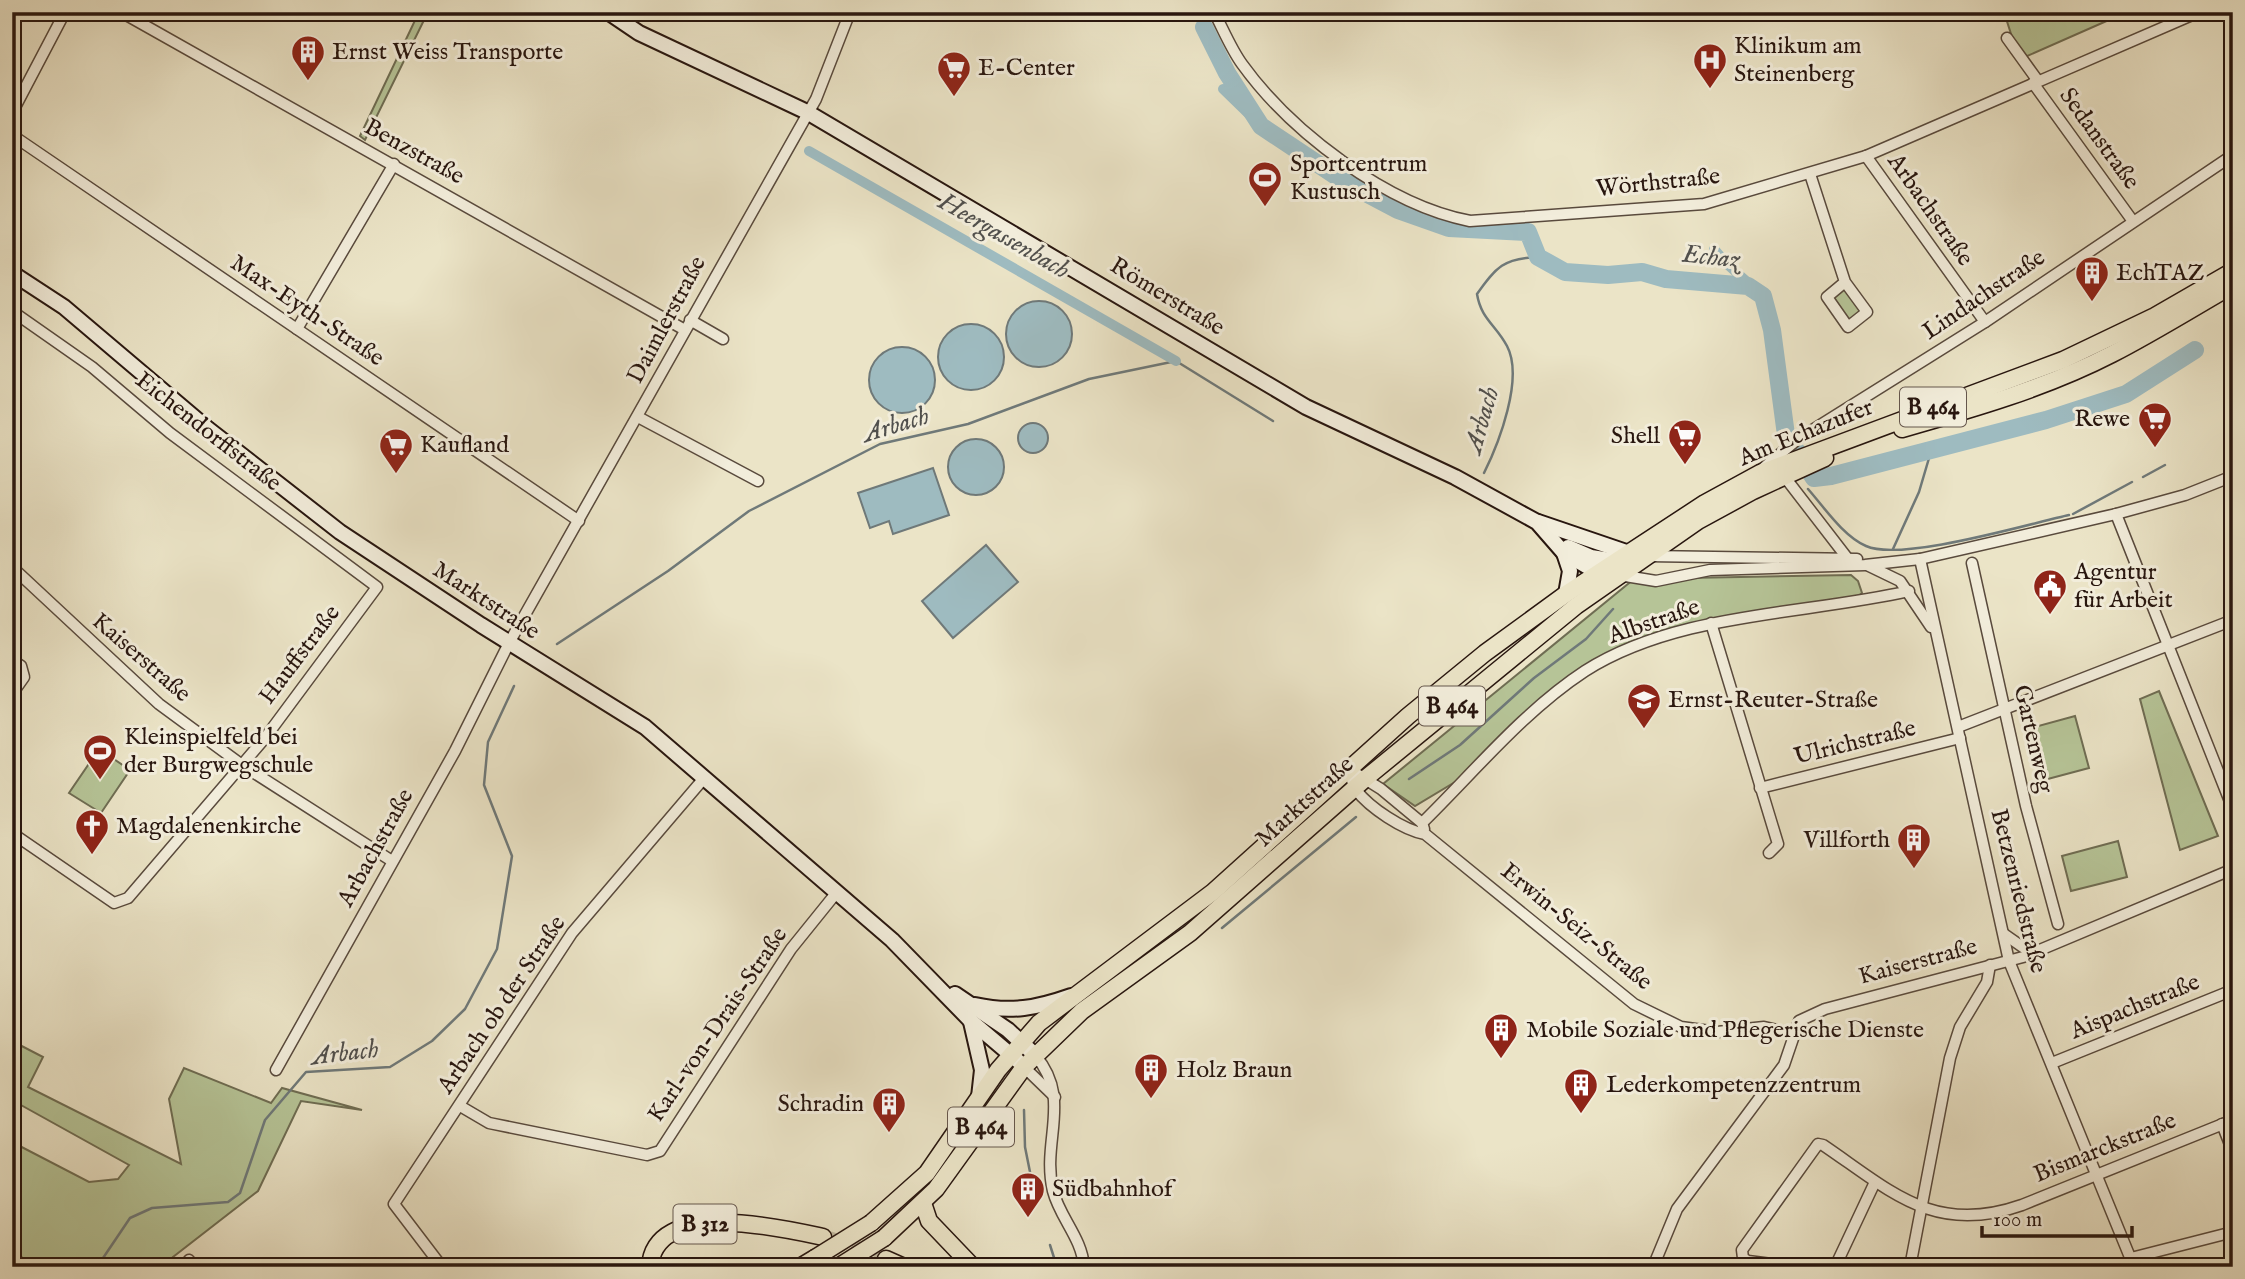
<svg xmlns="http://www.w3.org/2000/svg" width="2245" height="1279" viewBox="0 0 2245 1279" font-family="'IM FELL English',serif">
<style>
.green{fill:#b6c497;stroke:#6f6d53;stroke-width:2}
.water{fill:#9ebbc0;stroke:#6f7979;stroke-width:2}
.lines{fill:none;stroke-linecap:round;stroke-linejoin:round}
.stream{stroke:#6f7979;stroke-width:2.5}
.canal{stroke:#9ebbc0;stroke-width:10}
.river{stroke:#9ebbc0;stroke-width:18}
.primary-tunnel{stroke:#c4bba2;stroke-width:16;stroke-dasharray:16 8;stroke-linecap:butt}
.minor-casing{stroke:#594a3d;stroke-width:13}
.secondary-casing{stroke:#28160f;stroke-width:18}
.primary-casing{stroke:#28160f;stroke-width:19}
.minor{stroke:#f2eddb;stroke-width:10}
.secondary{stroke:#f2eddb;stroke-width:14}
.primary{stroke:#ebe4c7;stroke-width:16}
.primary-bridge-casing{stroke:#28160f;stroke-width:19;stroke-linecap:butt}
.primary-bridge{stroke:#ebe4c7;stroke-width:16}
.labels{text-anchor:middle;dominant-baseline:central;stroke-width:6;stroke-linejoin:round;paint-order:stroke}
.shield{fill:#f2eddb;stroke:#65564c;stroke-width:2}
.shield-label{font-size:23px;font-weight:bold;fill:#28160f}
.poi-label{font-size:24px;fill:#28160f;stroke:#f2eddb;text-anchor:start}
.street-label{font-size:24px;fill:#28160f;stroke:#f2eddb}
.water-label{font-size:26px;font-style:italic;fill:#51504d;stroke:#f2eddb}
</style>
<rect width="100%" height="100%" fill="#ebe4c7"/>
<filter id="stains"><feTurbulence type="fractalNoise" baseFrequency=".00286" numOctaves="4"/><feColorMatrix values="0 0 0 0 .2 0 0 0 0 .09 0 0 0 0 .02 0 0 0 .5 -.17"/></filter>
<radialGradient id="worn" r=".72"><stop offset=".6" stop-color="#630" stop-opacity="0"/><stop offset="1" stop-color="#630" stop-opacity=".3"/></radialGradient>
<g class="green">
<path d="M419 12H428L365 140 360 136Z"/>
<path d="M2004 12H2127L2025 57 2012 37Z"/>
<path d="M1844 287 1862 311 1848 321 1831 297Z"/>
<path d="M1851 575 1858 581 1862 593 1854 600 1710 619 1638 640 1585 668 1480 767 1415 806 1383 784 1634 579Z"/>
<path d="M2159 691 2218 836 2180 850 2140 699Z"/>
<path d="M2075 716 2089 768 2044 780 2031 728Z"/>
<path d="M99 749 130 770 101 813 69 793Z"/>
<path d="M2118 841 2127 877 2071 891 2062 856Z"/>
<path d="M12 1041 43 1057 28 1087 181 1164 169 1099 184 1068 271 1103 282 1088 362 1110 301 1101 258 1191 173 1257 179 1267H28L12 1242V1142L89 1182 118 1179 129 1165 19 1104 12 1115Z"/>
</g>
<g class="water">
<circle cx="1039" cy="334" r="33"/>
<circle cx="971" cy="357" r="33"/>
<circle cx="902" cy="380" r="33"/>
<circle cx="1033" cy="438" r="15"/>
<circle cx="976" cy="467" r="28"/>
<path d="M933 468 949 515 893 534 889 521 870 528 858 493Z"/>
<path d="M986 545 1018 582 953 638 922 601Z"/>
</g>
<g class="lines">
<g class="stream">
<path d="M1484 473C1499 443 1524 378 1507 346 1496 325 1481 319 1477 294 1496 267 1504 258 1538 257"/>
<path d="M2143 477 2165 465"/>
<path d="M1808 489C1824 507 1843 536 1866 546 1901 562 2028 524 2069 515"/>
<path d="M2073 514 2132 482"/>
<path d="M1893 549 1919 492 1932 448"/>
<path d="M557 644 668 571 749 511 880 444 968 424 1089 379 1176 361 1273 421"/>
<path d="M1409 779 1460 745 1534 678 1586 639 1613 609"/>
<path d="M1222 928 1356 817"/>
<path d="M1024 1110 1025 1147 1032 1182"/>
<path d="M1050 1245 1057 1267"/>
<path d="M97 1267 130 1218 152 1208 228 1202 240 1193 265 1120 306 1072 390 1067 432 1041 465 1009 497 949 512 856 484 785 488 742 514 686"/>
</g>
<g class="canal">
<path d="M524 12 540 16"/>
<path d="M1223 89 1261 126"/>
<path d="M809 151 1176 361"/>
<path d="M1714 249 1727 264 1763 296"/>
</g>
<path class="river" d="M1204 27 1227 73 1261 126 1345 182 1398 210 1449 228 1528 232 1538 257 1565 272 1608 275 1642 272 1666 279 1748 286 1763 296 1772 330 1786 435 1814 478 1831 476 2046 420 2126 394 2195 350"/>
<path class="primary-tunnel" d="M829 1239 886 1259"/>
<g class="minor-casing">
<g id="minor">
<path d="M121 12 685 330"/>
<path d="M1214 12C1223 29 1231 49 1242 64 1291 132 1387 205 1470 221L1704 204 1866 156 2199 12"/>
<path d="M2007 38 2038 81"/>
<path d="M2033 83 2132 220"/>
<path d="M12 113 65 12"/>
<path d="M12 135 579 521"/>
<path d="M1866 156 1985 322"/>
<path d="M1810 174 1845 282 1867 312 1848 327 1827 297 1845 282"/>
<path d="M12 311 92 367 170 433 377 587 265 738 128 898 114 903 12 833"/>
<path d="M690 320 723 339"/>
<path d="M297 329 394 164"/>
<path d="M638 417 758 481"/>
<path d="M1762 469 1798 439 1985 322 2233 155"/>
<path d="M1784 476 1848 559"/>
<path d="M2116 514 2233 809"/>
<path d="M1648 556 1857 559"/>
<path d="M1920 559 2009 961 2134 1267"/>
<path d="M1972 563 2026 806 2058 924"/>
<path d="M1869 566 1900 581 1931 627"/>
<path d="M12 567 159 704 242 765 392 861"/>
<path d="M1619 575 1656 581 1710 570 1865 565 1920 559 2116 514 2185 495 2233 476"/>
<path d="M1711 623 1778 844 1769 853"/>
<path d="M12 660 21 666 24 677 12 694"/>
<path d="M1958 727 2233 620"/>
<path d="M1349 769C1351 776 1352 784 1356 790 1370 808 1403 830 1425 834L1634 1004 1681 1027 1717 1032 1764 1027 1794 1034"/>
<path d="M1349 769 1381 789 1422 823 1424 829"/>
<path d="M1760 788 1960 738"/>
<path d="M1422 823C1474 772 1524 711 1585 671 1678 612 1804 615 1909 591"/>
<path d="M2004 934 2024 948 2035 949"/>
<path d="M1035 1055C1073 1099 1041 1140 1053 1191 1060 1218 1082 1238 1084 1267"/>
<path d="M2052 1063 2233 990"/>
<path d="M1024 1067 1055 1097"/>
<path d="M276 1070 455 751 509 643 816 99 850 12"/>
<path d="M460 1106 489 1123 647 1155 660 1151 791 949 837 892"/>
<path d="M2222 1124 2233 1152"/>
<path d="M2131 1258 2233 1232"/>
<path d="M189 1260 194 1267"/>
<path d="M442 1267 394 1204 572 933 705 777"/>
<path d="M585 1267H589"/>
<path d="M1653 1267 1677 1209 1784 1065 1799 1021 1825 1009 2023 957 2233 869"/>
<path d="M1795 1267 1748 1261 1743 1258 1742 1250 1818 1144 1823 1145C1891 1191 1934 1236 2022 1205L2233 1120"/>
<path d="M1835 1267 1875 1182"/>
<path d="M1910 1267 1950 1058 1960 1027 1987 982 1990 965"/>
</g>
</g>
<g class="secondary-casing">
<g id="secondary">
<path d="M608 12 639 33 807 112 1306 407 1455 477 1537 522 1564 553 1598 573"/>
<path d="M12 273 64 307 208 429 340 532 481 625 645 727 892 940 971 1021 1018 1061"/>
<path d="M1538 522 1629 553"/>
<path d="M1568 547 1591 557 1622 562"/>
<path d="M1564 553 1570 571 1566 594"/>
<path d="M955 994 1008 1030 1035 1055"/>
<path d="M975 1005C1011 1013 1037 1008 1071 996"/>
<path d="M971 1022 982 1070 979 1097"/>
</g>
</g>
<g class="primary-casing">
<g id="primary">
<path d="M1902 429C1973 409 2046 388 2112 354 2153 333 2193 308 2233 285"/>
<path d="M923 1203 929 1221 973 1267"/>
<path d="M871 1223 927 1173 998 1070 1039 1023 1213 892 1408 716 1485 653 1566 594 1705 503 1760 473 2063 360 2155 316 2233 271"/>
<path d="M884 1238 936 1189 1024 1067 1082 1011 1190 933 1366 778 1576 606 1698 521 1753 491 1825 458"/>
<path d="M12 1259 17 1267"/>
<path d="M886 1259 904 1267"/>
<path d="M650 1267C654 1198 782 1228 823 1237"/>
<path d="M800 1267 815 1258"/>
</g>
</g>
<use href="#minor" class="minor"/>
<use href="#secondary" class="secondary"/>
<use href="#primary" class="primary"/>
<g class="primary-bridge-casing">
<g id="primary-bridge">
<path d="M815 1258 871 1223"/>
<path d="M838 1267 884 1238"/>
</g>
</g>
<use href="#primary-bridge" class="primary-bridge"/>
</g>
<defs>
<g id="building-pin" transform="scale(1.75)"><path d="M0 17L-7.5 6A9.5 9.5 0 1 1 7.5 6Z" fill="#8f2418" stroke="#f2eddb"/><path d="M-4-6H4V6H1V3H-1V6H-4ZM-2.5-4.3h1.7v1.8h-1.7ZM.8-4.3h1.7v1.8H.8ZM-2.5-1h1.7V.8h-1.7ZM.8-1h1.7V.8H.8Z" fill="#fff"/></g>
<g id="hospital-pin" transform="scale(1.75)"><path d="M0 17L-7.5 6A9.5 9.5 0 1 1 7.5 6Z" fill="#8f2418" stroke="#f2eddb"/><path d="M-5-5h3v3.5h4V-5h3V5h-3V1.5h-4V5h-3Z" fill="#fff"/></g>
<g id="supermarket-pin" transform="scale(1.75)"><path d="M0 17L-7.5 6A9.5 9.5 0 1 1 7.5 6Z" fill="#8f2418" stroke="#f2eddb"/><path d="M-6-5.5h2.5l.6 2H6L4.5 2H-2.5L-4.4-4H-6ZM-1.5 3.2a1.3 1.3 0 1 0 .1 0ZM3 3.2a1.3 1.3 0 1 0 .1 0Z" fill="#fff"/></g>
<g id="stadium-pin" transform="scale(1.75)"><path d="M0 17L-7.5 6A9.5 9.5 0 1 1 7.5 6Z" fill="#8f2418" stroke="#f2eddb"/><path d="M0-5a6.5 5 0 1 0 0 10a6.5 5 0 1 0 0-10ZM-3.5-1.8h7v3.6h-7Z" fill="#fff"/></g>
<g id="civic-pin" transform="scale(1.75)"><path d="M0 17L-7.5 6A9.5 9.5 0 1 1 7.5 6Z" fill="#8f2418" stroke="#f2eddb"/><path d="M-.6-6.5H3V-4.5H.6V-3L4-1V1h2V6H-6V1h2V-1L-.6-3ZM-1.2 2.5V6h2.4V2.5Z" fill="#fff"/></g>
<g id="school-pin" transform="scale(1.75)"><path d="M0 17L-7.5 6A9.5 9.5 0 1 1 7.5 6Z" fill="#8f2418" stroke="#f2eddb"/><path d="M0-5L7-2L0 1L-7-2ZM-4 1L0 2.5L4 1V4Q0 6-4 4Z" fill="#fff"/></g>
<g id="church-pin" transform="scale(1.75)"><path d="M0 17L-7.5 6A9.5 9.5 0 1 1 7.5 6Z" fill="#8f2418" stroke="#f2eddb"/><path d="M-1.2-6h2.4v3.5h3.3v2.4h-3.3V6h-2.4V-.1h-3.3v-2.4h3.3Z" fill="#fff"/></g>
</defs>
<g fill-rule="evenodd">
<use href="#building-pin" x="308" y="52"/>
<use href="#hospital-pin" x="1710" y="60"/>
<use href="#supermarket-pin" x="954" y="68"/>
<use href="#stadium-pin" x="1265" y="178"/>
<use href="#building-pin" x="2092" y="273"/>
<use href="#supermarket-pin" x="2155" y="419"/>
<use href="#supermarket-pin" x="1685" y="436"/>
<use href="#supermarket-pin" x="396" y="445"/>
<use href="#civic-pin" x="2050" y="586"/>
<use href="#school-pin" x="1644" y="700"/>
<use href="#stadium-pin" x="100" y="751"/>
<use href="#church-pin" x="92" y="826"/>
<use href="#building-pin" x="1914" y="840"/>
<use href="#building-pin" x="1501" y="1030"/>
<use href="#building-pin" x="1151" y="1070"/>
<use href="#building-pin" x="1581" y="1085"/>
<use href="#building-pin" x="889" y="1104"/>
<use href="#building-pin" x="1028" y="1189"/>
</g>
<g class="labels">
<g class="shield">
<rect x="1900" y="387.5" width="66" height="39" rx="5"/>
<rect x="1419" y="686.5" width="66" height="39" rx="5"/>
<rect x="948" y="1107.5" width="66" height="39" rx="5"/>
<rect x="673.5" y="1204.5" width="63" height="39" rx="5"/>
</g>
<g class="shield-label">
<text x="1933" y="407">B 464</text>
<text x="1452" y="706">B 464</text>
<text x="981" y="1127">B 464</text>
<text x="705" y="1224">B 312</text>
</g>
<g class="poi-label">
<text x="1734" y="46">Klinikum am<tspan x="1734" dy="28">Steinenberg</tspan></text>
<text x="332" y="52">Ernst Weiss Transporte</text>
<text x="978" y="68">E-Center</text>
<text x="1290" y="164">Sportcentrum<tspan x="1290" dy="28">Kustusch</tspan></text>
<text x="2116" y="273">EchTAZ</text>
<text x="2130" y="419" text-anchor="end">Rewe</text>
<text x="1660" y="436" text-anchor="end">Shell</text>
<text x="420" y="445">Kaufland</text>
<text x="2074" y="572">Agentur<tspan x="2074" dy="28">für Arbeit</tspan></text>
<text x="1668" y="700">Ernst-Reuter-Straße</text>
<text x="124" y="737">Kleinspielfeld bei<tspan x="124" dy="28">der Burgwegschule</tspan></text>
<text x="116" y="826">Magdalenenkirche</text>
<text x="1890" y="840" text-anchor="end">Villforth</text>
<text x="1526" y="1030">Mobile Soziale und Pflegerische Dienste</text>
<text x="1176" y="1070">Holz Braun</text>
<text x="1606" y="1085">Lederkompetenzzentrum</text>
<text x="864" y="1104" text-anchor="end">Schradin</text>
<text x="1052" y="1189">Südbahnhof</text>
</g>
<g class="street-label">
<text transform="translate(2099 139) rotate(54)">Sedanstraße</text>
<text transform="translate(414 152) rotate(29)">Benzstraße</text>
<text transform="translate(1658 183) rotate(-6)">Wörthstraße</text>
<text transform="translate(1930 210) rotate(55)">Arbachstraße</text>
<text transform="translate(1984 295) rotate(-34)">Lindachstraße</text>
<text transform="translate(1167 297) rotate(31)">Römerstraße</text>
<text transform="translate(307 311) rotate(34)">Max-Eyth-Straße</text>
<text transform="translate(667 320) rotate(-62)">Daimlerstraße</text>
<text transform="translate(208 432) rotate(38)">Eichendorffstraße</text>
<text transform="translate(1806 433) rotate(-22)">Am Echazufer</text>
<text transform="translate(486 601) rotate(33)">Marktstraße</text>
<text transform="translate(1654 622) rotate(-19)">Albstraße</text>
<text transform="translate(300 655) rotate(-53)">Hauffstraße</text>
<text transform="translate(141 658) rotate(41)">Kaiserstraße</text>
<text transform="translate(2033 739) rotate(77)">Gartenweg</text>
<text transform="translate(1855 743) rotate(-14)">Ulrichstraße</text>
<text transform="translate(1305 802) rotate(-42)">Marktstraße</text>
<text transform="translate(376 848) rotate(-61)">Arbachstraße</text>
<text transform="translate(2018 891) rotate(76)">Betzenriedstraße</text>
<text transform="translate(1576 927) rotate(39)">Erwin-Seiz-Straße</text>
<text transform="translate(1918 962) rotate(-15)">Kaiserstraße</text>
<text transform="translate(502 1005) rotate(-56)">Arbach ob der Straße</text>
<text transform="translate(2135 1007) rotate(-22)">Aispachstraße</text>
<text transform="translate(718 1025) rotate(-56)">Karl-von-Drais-Straße</text>
<text transform="translate(2105 1148) rotate(-22)">Bismarckstraße</text>
</g>
<g class="water-label">
<text transform="translate(1004 236) rotate(30)">Heergassenbach</text>
<text transform="translate(1711 257) rotate(6)">Echaz</text>
<text transform="translate(1482 420) rotate(-74)">Arbach</text>
<text transform="translate(896 425) rotate(-17)">Arbach</text>
<text transform="translate(345 1053) rotate(-7)">Arbach</text>
</g>
</g>
<rect width="2245" height="1279" fill="none" stroke="#ebe4c7" stroke-width="42"/>
<rect x="14" y="14" width="2217" height="1251" fill="none" stroke="#28160f" stroke-width="3.5"/>
<rect x="21" y="21" width="2203" height="1237" fill="none" stroke="#28160f" stroke-width="2"/>
<path d="M1982 1226v10h150v-10" fill="none" stroke="#28160f" stroke-width="3.5"/>
<text x="1993" y="1226" font-size="21" fill="#28160f" stroke="#f2eddb" stroke-width="5" paint-order="stroke">100 m</text>
<rect width="100%" height="100%" filter="url(#stains)"/>
<rect width="100%" height="100%" fill="url(#worn)"/>
</svg>
